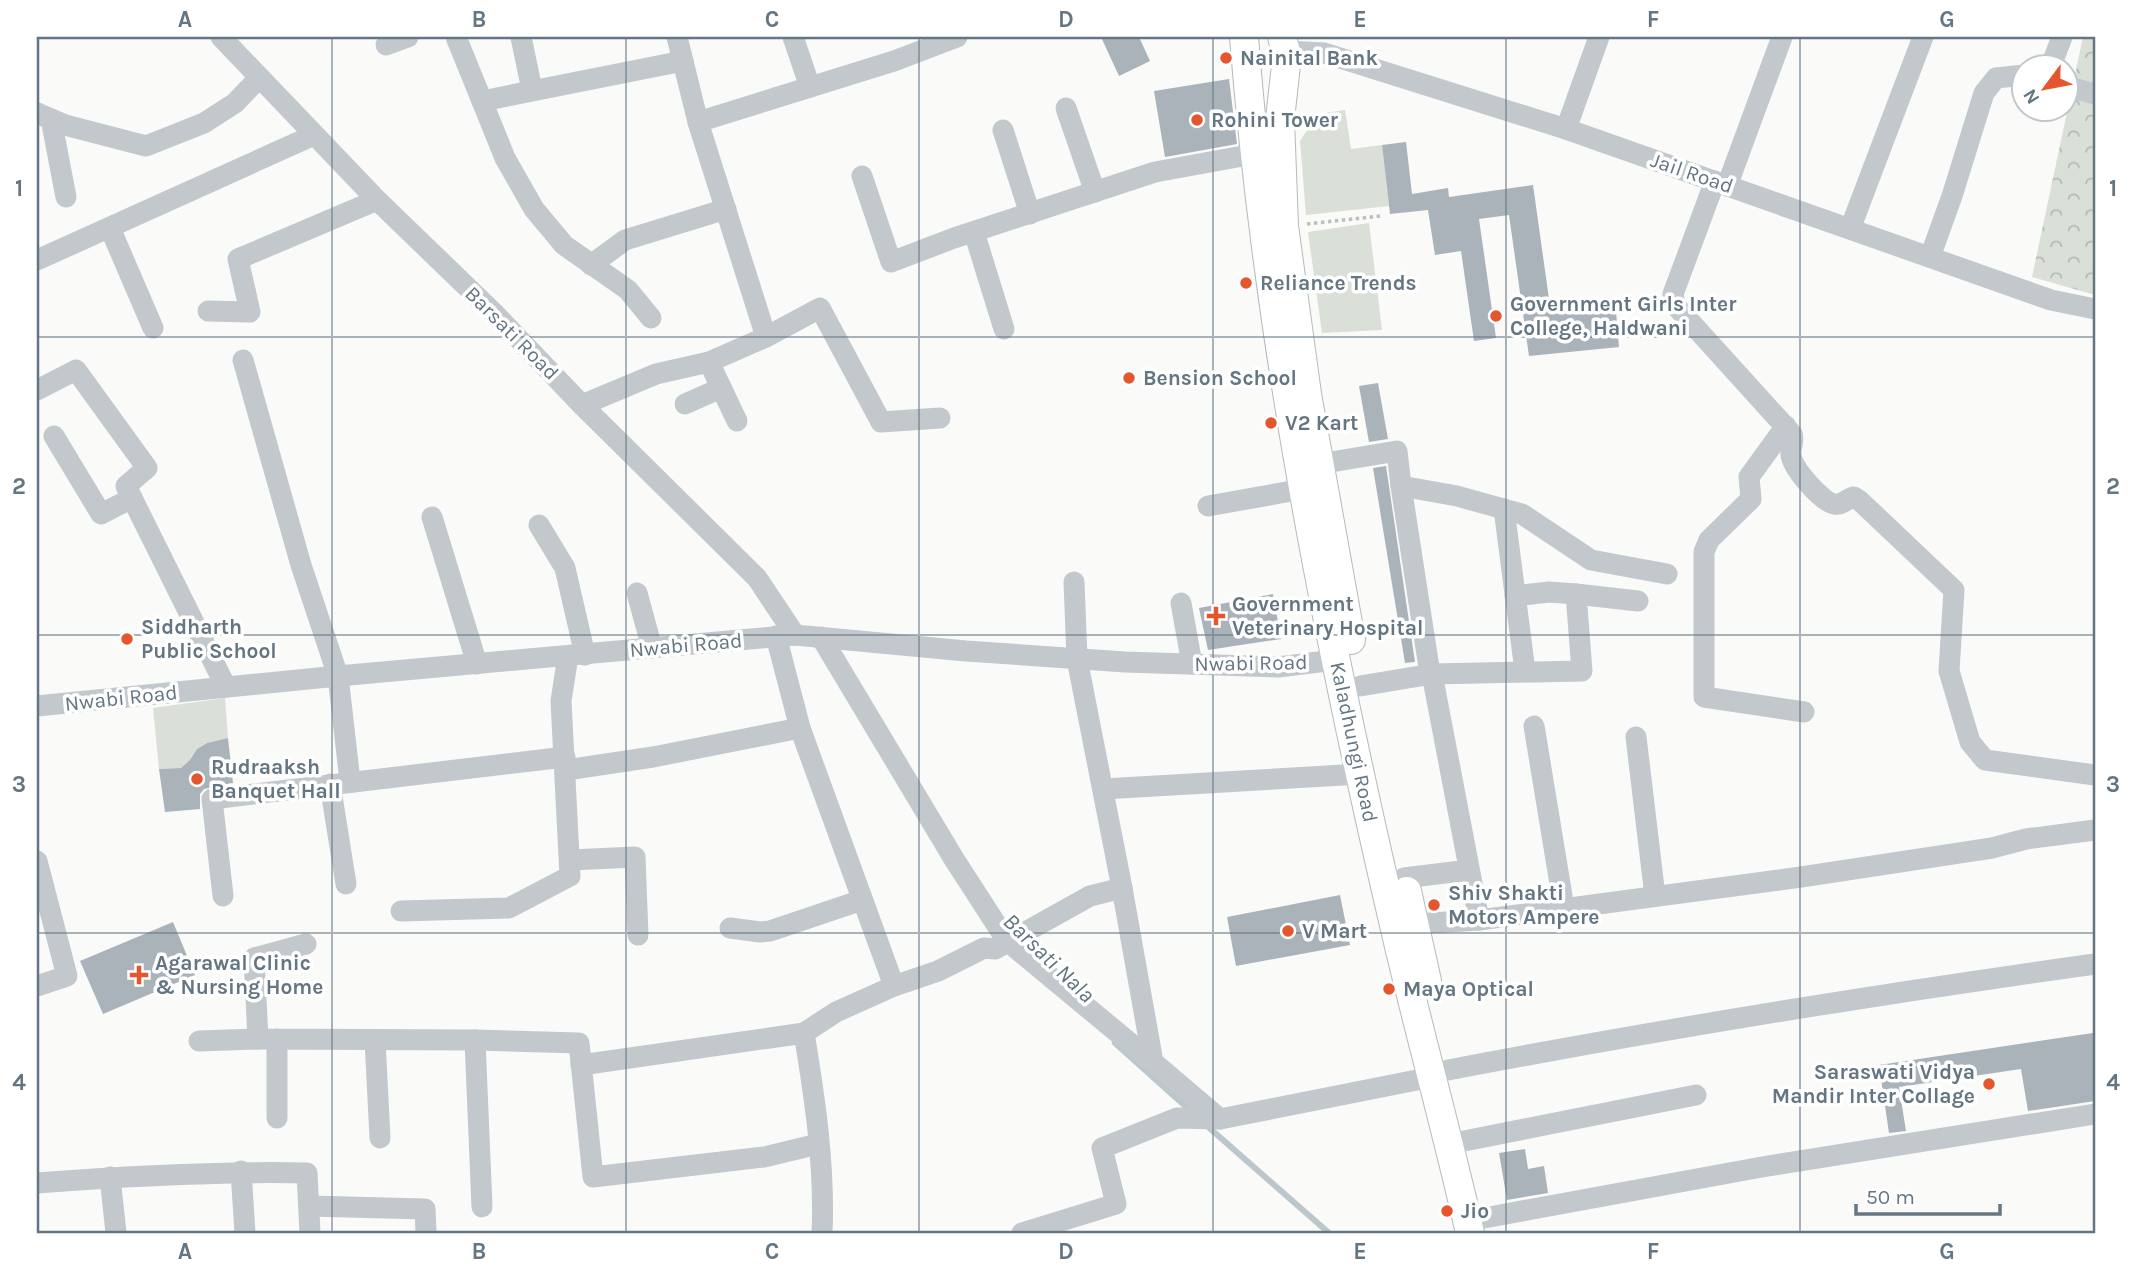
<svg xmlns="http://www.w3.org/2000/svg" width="2132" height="1270" viewBox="0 0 2132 1270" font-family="Karla,sans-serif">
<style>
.green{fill:#dadfd7}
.forest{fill:url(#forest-crowns)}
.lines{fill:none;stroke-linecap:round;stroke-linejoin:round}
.stream{stroke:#bbc7cb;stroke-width:6}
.building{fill:#aab3b9}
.major-casing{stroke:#b5babe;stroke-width:30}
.path{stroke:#bbbfc2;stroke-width:3.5;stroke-dasharray:3.5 3.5;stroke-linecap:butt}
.minor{stroke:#c3c8cc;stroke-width:21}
.major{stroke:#fff;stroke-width:28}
.grid{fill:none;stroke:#657683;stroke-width:2;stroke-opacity:0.55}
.poi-dot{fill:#e4572e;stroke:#fff;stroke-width:2.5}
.labels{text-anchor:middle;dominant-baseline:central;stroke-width:7;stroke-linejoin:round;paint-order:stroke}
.poi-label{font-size:21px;font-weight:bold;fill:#657683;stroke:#fff;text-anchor:start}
.street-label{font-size:21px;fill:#657683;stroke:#fff}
.water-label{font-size:23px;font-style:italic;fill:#60757c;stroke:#fff}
.neatline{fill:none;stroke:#657683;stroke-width:2.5}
.grid-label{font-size:23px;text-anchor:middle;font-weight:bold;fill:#657683}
</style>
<defs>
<pattern id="forest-crowns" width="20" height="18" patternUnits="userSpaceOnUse" patternTransform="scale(1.75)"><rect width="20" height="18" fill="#dadfd7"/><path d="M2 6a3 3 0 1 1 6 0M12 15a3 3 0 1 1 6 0" fill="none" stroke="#b4b9b4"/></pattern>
</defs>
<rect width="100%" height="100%" fill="#fafaf8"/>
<g class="green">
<path d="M1345 110 1351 149 1382 145 1389 206 1306 215 1300 141 1318 114Z"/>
<path d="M1369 223 1382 330 1322 333 1308 232Z"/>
<path d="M225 698 228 738 207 743 197 749 190 760 181 768 159 769 153 708Z"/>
</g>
<path class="forest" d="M2083 37H2095V295L2032 277Z"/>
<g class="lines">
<g class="stream">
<path d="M1115 1043 1193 1113"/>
<path d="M1206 1125 1329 1233"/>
</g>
</g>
<g class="building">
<path d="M1101 37H1139L1150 61 1119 76Z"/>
<path d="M1229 79 1237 144 1165 157 1154 91Z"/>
<path d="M1406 142 1412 194 1448 188 1449 197 1533 185 1550 306 1615 300 1619 347 1529 356 1509 215 1479 219 1496 338 1474 341 1461 251 1435 255 1428 210 1390 214 1382 145Z"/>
<path d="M1378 383 1388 439 1369 442 1359 386Z"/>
<path d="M1386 466 1415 662 1405 663 1373 468Z"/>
<path d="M1273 594 1281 639 1208 650 1199 608Z"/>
<path d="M228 738 233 783 204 789 200 794V809L165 812 159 769 181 768 190 760 197 749 207 743Z"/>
<path d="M1340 895 1350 945 1236 966 1227 917Z"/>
<path d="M173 922 195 975 103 1014 80 961Z"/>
<path d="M2093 1033 2095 1101 2028 1111 2021 1069 1899 1087 1906 1131 1889 1133 1879 1065Z"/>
<path d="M1525 1149 1528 1169 1544 1166 1548 1193 1507 1200 1499 1153Z"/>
</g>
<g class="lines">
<g class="major-casing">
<g id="major">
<path d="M1244 37C1268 342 1328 644 1398 942 1421 1039 1448 1136 1470 1233"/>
<path d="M1282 37 1287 56 1280 119 1284 226 1307 394 1351 640"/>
<path d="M1407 891 1427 981"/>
</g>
</g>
<path class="path" d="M1307 224 1380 216"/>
<g class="minor">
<path d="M221 37 377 200 495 314 582 405 757 578 795 635"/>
<path d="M456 37 482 101"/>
<path d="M521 37 532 90"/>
<path d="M677 37 698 122"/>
<path d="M793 37 810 87"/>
<path d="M386 45 408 37"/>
<path d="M1286 51 1324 53 1566 129 2051 300 2095 309"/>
<path d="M2051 66 2062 37"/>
<path d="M2066 86 2095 94"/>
<path d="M1066 108 1095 192"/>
<path d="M37 113 65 125 146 146 204 123 235 103 259 78"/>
<path d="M51 119 66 197"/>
<path d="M1566 129 1599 37"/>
<path d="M1003 130 1030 214"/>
<path d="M862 176 891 262 954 238 1155 172 1254 154"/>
<path d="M1715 181 1673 294 1675 305 1792 434C1795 441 1790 447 1791 455 1793 469 1821 501 1834 504 1842 506 1847 498 1854 497L1860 501 1954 590 1949 671 1970 742 1985 760 2095 775"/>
<path d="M1727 186 1782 37"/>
<path d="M110 228 153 328"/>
<path d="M1850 229 1923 37"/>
<path d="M974 232 1004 329"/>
<path d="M1930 257 1952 196 1984 93 1996 78 2024 75"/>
<path d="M37 260 314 135"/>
<path d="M591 265 625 240 726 209"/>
<path d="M208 311 250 312 238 259 377 200"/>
<path d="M651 318 628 290 564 245 534 209 505 158 482 101 683 61"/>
<path d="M766 337 820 308 881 422 940 418"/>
<path d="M243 360 301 565 338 676 350 781"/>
<path d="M709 362 737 421"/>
<path d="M37 390 76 370 147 468 126 486 226 687"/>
<path d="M685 404 721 388"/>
<path d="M582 405 656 374 709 362 766 337 698 122 894 61 957 37"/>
<path d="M1786 426 1749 477 1751 499 1709 540 1704 552V697L1804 712"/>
<path d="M54 436 101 514 132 498"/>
<path d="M1319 464 1397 451 1401 486 1457 496 1522 514 1591 560 1667 574"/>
<path d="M1401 486 1430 674"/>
<path d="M1208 506 1303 489"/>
<path d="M1504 509 1525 671"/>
<path d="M432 517 477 664"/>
<path d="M539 525 565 568 585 655"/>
<path d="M637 593 652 648"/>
<path d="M1515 596 1549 592 1576 594"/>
<path d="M1181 603 1192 664"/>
<path d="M821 637 954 859 1007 941 1153 1062"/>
<path d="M1432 674 1479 920"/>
<path d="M1360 686 1432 674 1582 671 1576 594 1638 601"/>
<path d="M37 706 338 676 795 635 966 651 1125 662 1278 667 1335 660"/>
<path d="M1534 726 1564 908"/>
<path d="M800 728 894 986"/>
<path d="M1636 737 1655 896"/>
<path d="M566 770 653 757 800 728 776 636"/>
<path d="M330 784 346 884"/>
<path d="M1103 789 1361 774"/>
<path d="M570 860 635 857 638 935"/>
<path d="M37 861 67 976 37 986"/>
<path d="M1404 878 1469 870"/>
<path d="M223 896 212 799 565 757"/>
<path d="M401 911 509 908 570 876 561 701 568 656"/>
<path d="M1414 924 1479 920 1801 877 1992 848 2026 839 2095 830"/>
<path d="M730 928 760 932 770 931 862 900"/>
<path d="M306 944 254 958 258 1039 475 1040 579 1043 593 1177 764 1157 818 1144"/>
<path d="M375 1040 380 1138"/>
<path d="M475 1040 482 1207"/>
<path d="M199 1041 258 1039"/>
<path d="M581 1065 804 1033"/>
<path d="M1448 1070C1663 1029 1879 994 2095 964"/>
<path d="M277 1118V1039"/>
<path d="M1220 1119 1432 1077"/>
<path d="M1464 1141 1696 1095"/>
<path d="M241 1171 245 1233"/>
<path d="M110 1177 116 1233"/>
<path d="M37 1183C127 1176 216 1171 307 1173L310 1233"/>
<path d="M309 1206 425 1209 426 1233"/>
<path d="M1484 1218 1762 1167 2095 1114"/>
<path d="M822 1233C825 1167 815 1099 804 1033L836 1012 894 986 938 971 984 948 995 949 1090 896 1122 888 1077 659 1074 582"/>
<path d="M1022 1233 1116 1204 1102 1148 1177 1118 1220 1119 1153 1062 1122 888"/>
</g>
<use href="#major" class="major"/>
</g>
<path class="grid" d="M332 37V1233M626 37V1233M919 37V1233M1213 37V1233M1506 37V1233M1800 37V1233M37 337H2095M37 635H2095M37 933H2095"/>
<g class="poi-dot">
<circle cx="1226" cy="58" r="7"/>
<circle cx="1197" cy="120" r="7"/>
<circle cx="1246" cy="283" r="7"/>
<circle cx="1496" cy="316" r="7"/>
<circle cx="1129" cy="378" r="7"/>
<circle cx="1271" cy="423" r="7"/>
<path d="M1212.5 605.5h7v7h7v7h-7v7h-7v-7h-7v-7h7z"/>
<circle cx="127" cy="639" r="7"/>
<circle cx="197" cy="779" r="7"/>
<circle cx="1434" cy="905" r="7"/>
<circle cx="1288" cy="931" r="7"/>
<path d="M135.5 964.5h7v7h7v7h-7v7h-7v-7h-7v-7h7z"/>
<circle cx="1389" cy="989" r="7"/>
<circle cx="1989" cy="1084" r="7"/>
<circle cx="1447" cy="1211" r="7"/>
</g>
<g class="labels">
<g class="poi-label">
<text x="1240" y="58">Nainital Bank</text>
<text x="1211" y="120">Rohini Tower</text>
<text x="1260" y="283">Reliance Trends</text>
<text x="1510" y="304">Government Girls Inter<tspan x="1510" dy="24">College, Haldwani</tspan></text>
<text x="1143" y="378">Bension School</text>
<text x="1285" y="423">V2 Kart</text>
<text x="1232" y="604">Government<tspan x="1232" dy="24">Veterinary Hospital</tspan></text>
<text x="141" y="627">Siddharth<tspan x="141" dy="24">Public School</tspan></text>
<text x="211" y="767">Rudraaksh<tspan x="211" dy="24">Banquet Hall</tspan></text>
<text x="1448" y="893">Shiv Shakti<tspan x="1448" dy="24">Motors Ampere</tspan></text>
<text x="1302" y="931">V Mart</text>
<text x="155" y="963">Agarawal Clinic<tspan x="155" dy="24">&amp; Nursing Home</tspan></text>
<text x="1403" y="989">Maya Optical</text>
<text x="1975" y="1072" text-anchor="end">Saraswati Vidya<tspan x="1975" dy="24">Mandir Inter Collage</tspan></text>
<text x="1461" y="1211">Jio</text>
</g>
<g class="street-label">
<text transform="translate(1692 173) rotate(19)">Jail Road</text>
<text transform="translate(512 333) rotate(45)">Barsati Road</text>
<text transform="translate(686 645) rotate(-5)">Nwabi Road</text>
<text transform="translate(1251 663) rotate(-1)">Nwabi Road</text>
<text transform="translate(121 698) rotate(-6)">Nwabi Road</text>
<text transform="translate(1354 742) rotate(78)">Kaladhungi Road</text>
</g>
<g class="water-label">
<text transform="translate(1049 958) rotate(44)">Barsati Nala</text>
</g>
</g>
<rect width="2132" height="1270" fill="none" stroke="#ffffff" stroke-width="77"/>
<g transform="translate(2045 88) rotate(238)"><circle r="33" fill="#ffffff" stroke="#c1c8cd" stroke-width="2"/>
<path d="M0-5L12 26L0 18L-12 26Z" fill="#e4572e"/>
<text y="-10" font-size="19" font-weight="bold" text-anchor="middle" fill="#657683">N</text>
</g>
<path d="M1856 1204v10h144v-10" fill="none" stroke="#657683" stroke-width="3.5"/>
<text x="1866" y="1204" font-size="21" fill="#657683" stroke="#ffffff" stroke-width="5" paint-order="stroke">50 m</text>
<rect x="38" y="38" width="2056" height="1194" class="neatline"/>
<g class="grid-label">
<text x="185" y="27">A</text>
<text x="479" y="27">B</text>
<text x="772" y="27">C</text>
<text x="1066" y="27">D</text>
<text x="1360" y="27">E</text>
<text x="1653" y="27">F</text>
<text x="1947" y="27">G</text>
<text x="19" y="196">1</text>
<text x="2113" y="196">1</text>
<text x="19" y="494">2</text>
<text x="2113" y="494">2</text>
<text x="19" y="792">3</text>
<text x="2113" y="792">3</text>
<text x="19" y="1090">4</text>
<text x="2113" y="1090">4</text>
<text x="185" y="1259">A</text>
<text x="479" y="1259">B</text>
<text x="772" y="1259">C</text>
<text x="1066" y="1259">D</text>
<text x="1360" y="1259">E</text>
<text x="1653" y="1259">F</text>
<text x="1947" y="1259">G</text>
</g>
</svg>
